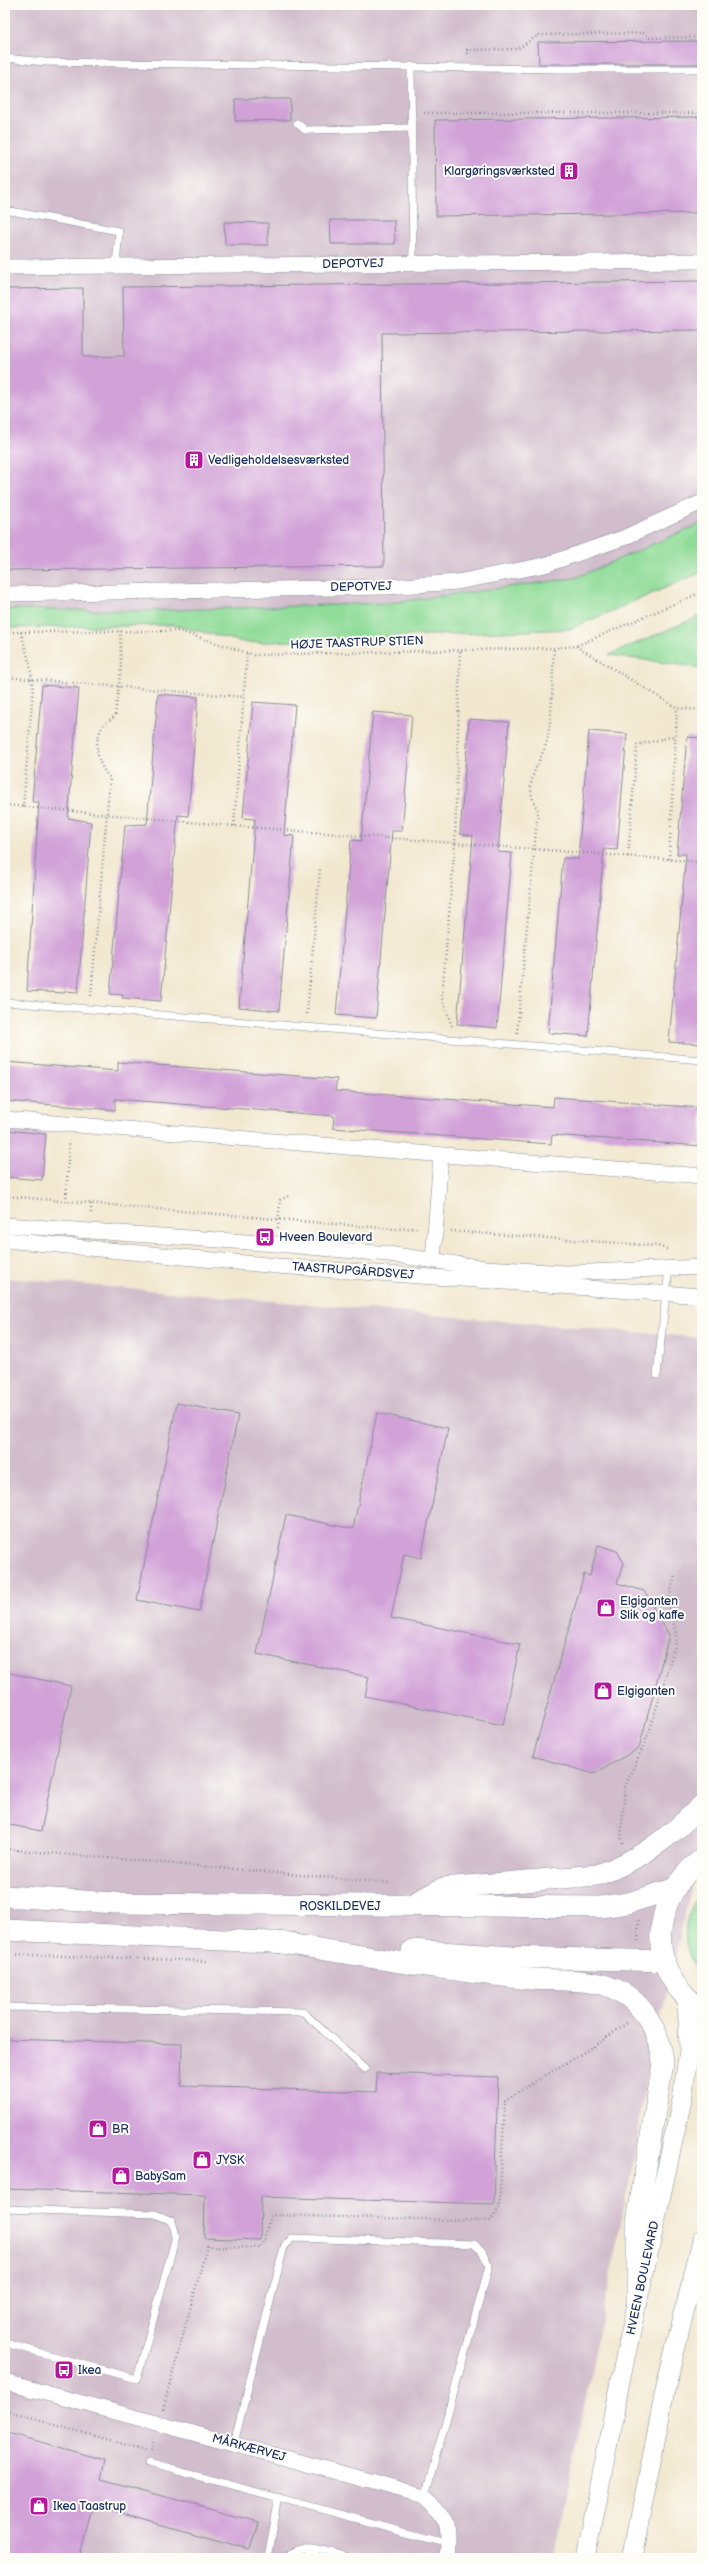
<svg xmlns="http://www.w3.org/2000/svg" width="707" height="2563" viewBox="0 0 707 2563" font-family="'Balsamiq Sans',sans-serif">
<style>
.industrial{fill:#d1bdcc}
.green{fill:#90dc98;stroke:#56867b}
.building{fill:#d1a1d8}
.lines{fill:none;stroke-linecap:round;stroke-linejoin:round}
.service-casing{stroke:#868c97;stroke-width:8}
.minor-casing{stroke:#868c97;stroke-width:16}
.tertiary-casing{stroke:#868c97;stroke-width:20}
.secondary-casing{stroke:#868c97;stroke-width:22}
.path{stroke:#868c97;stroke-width:2.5;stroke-dasharray:1 3;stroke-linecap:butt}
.service{stroke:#fff;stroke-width:7}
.minor{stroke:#fff;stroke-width:15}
.tertiary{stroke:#fff;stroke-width:19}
.secondary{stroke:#fff;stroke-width:21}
.labels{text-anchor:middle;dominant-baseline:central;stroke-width:4;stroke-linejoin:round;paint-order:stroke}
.poi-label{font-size:12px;fill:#1b2f5e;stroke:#fdfcf7;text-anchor:start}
.street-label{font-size:12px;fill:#1b2f5e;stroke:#fdfcf7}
</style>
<rect width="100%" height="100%" fill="#fdfcf7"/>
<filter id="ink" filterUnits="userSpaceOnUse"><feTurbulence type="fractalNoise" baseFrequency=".025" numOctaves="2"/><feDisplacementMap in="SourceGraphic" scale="8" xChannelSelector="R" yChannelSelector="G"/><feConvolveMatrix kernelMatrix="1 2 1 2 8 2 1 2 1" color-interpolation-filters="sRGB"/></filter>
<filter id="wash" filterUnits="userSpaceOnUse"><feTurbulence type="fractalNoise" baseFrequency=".012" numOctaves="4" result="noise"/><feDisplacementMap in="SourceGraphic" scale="16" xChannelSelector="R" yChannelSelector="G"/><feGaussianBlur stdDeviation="0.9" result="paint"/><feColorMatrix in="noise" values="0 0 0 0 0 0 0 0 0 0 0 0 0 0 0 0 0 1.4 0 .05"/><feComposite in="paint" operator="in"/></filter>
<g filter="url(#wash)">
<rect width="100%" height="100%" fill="#f2e8d0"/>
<g class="industrial">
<path d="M5 5H702V523L575 578 389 603 140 611 5 609Z"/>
<path d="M5 1278 702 1338V1842L643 2093 637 2142 554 2558H5Z"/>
</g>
<g class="green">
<path d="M702 523V572L570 629 247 643 174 625 5 628V609L140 611 389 603 575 578Z"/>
<path d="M702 615V668L609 655Z"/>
<path d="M702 1892V1977C681 1952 679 1917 702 1892Z"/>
</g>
<g id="blocks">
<g class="building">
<path d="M702 41V64H539L538 42Z"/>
<path d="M235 99H290V120L235 121Z"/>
<path d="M702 117V213L436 216 435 120Z"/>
<path d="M330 220H394L395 244H331Z"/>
<path d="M224 222 268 223V245H225Z"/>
<path d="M702 281V330L382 333 384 566 5 570V289L83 288V357L124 356 123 287Z"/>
<path d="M42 685 79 688 68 818 91 822 78 992 65 991V993L27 991 39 802H32Z"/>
<path d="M158 694 198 697 188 816 178 815 161 1001 122 998 123 995 110 994 125 825 147 824Z"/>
<path d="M253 702 295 705 284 835 294 836 279 1011 239 1007 255 819 243 818Z"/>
<path d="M373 712 412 715 402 831H392L376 1018 336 1015 351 840 361 841Z"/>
<path d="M469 719 509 722 498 852 512 853 497 1028 457 1024 473 836 460 834Z"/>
<path d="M589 731 627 734 617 850 604 849 588 1036 548 1033 563 858 578 859Z"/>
<path d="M687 737 702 738V1044L669 1042 686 854H677Z"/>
<path d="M5 1062 118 1071V1062L337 1079 335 1091 553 1107 554 1097 702 1108V1146L552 1135 551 1144 333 1128 334 1116 115 1099V1110L5 1101Z"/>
<path d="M5 1130 46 1134 42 1180 5 1177Z"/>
<path d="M177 1403 238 1415 199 1612 137 1600Z"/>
<path d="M377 1413 448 1428 421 1558 404 1554 391 1618 520 1644 503 1725 365 1696 369 1677 257 1654 286 1515 353 1529Z"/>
<path d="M598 1545 617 1551 624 1563 617 1583 644 1591 669 1635 639 1748 594 1774 533 1756 584 1574 590 1576Z"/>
<path d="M5 1672 71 1686 41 1831 5 1824Z"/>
<path d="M5 2039 182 2044 181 2086 376 2092 377 2073 498 2077 494 2204 261 2197 260 2240 204 2238 205 2195 5 2189Z"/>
<path d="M5 2432 105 2460 101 2479 257 2522 249 2549 94 2506 80 2558H5Z"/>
</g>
</g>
</g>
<g filter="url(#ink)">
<use href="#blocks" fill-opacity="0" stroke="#868c97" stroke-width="1"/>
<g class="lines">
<g class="service-casing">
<g id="service">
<path d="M5 58 45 62 557 69H702"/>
<path d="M411 66 413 263"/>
<path d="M297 123 305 130 411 128"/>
<path d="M5 210 119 231 116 266"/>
<path d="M5 1002 702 1060"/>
<path d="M657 1375 669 1268"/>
<path d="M5 2007 303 2012 365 2069"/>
<path d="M5 2209 155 2214 172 2221 176 2236 137 2379 5 2343"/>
<path d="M234 2443 284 2247 292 2238 474 2244 482 2251 489 2266 425 2496"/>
<path d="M148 2463 448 2543"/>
<path d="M305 2548 322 2558"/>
<path d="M268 2558 279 2497"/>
<path d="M283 2558C306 2539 326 2551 352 2558"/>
</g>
</g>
<g class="minor-casing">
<g id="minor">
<path d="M5 267 702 261"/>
<path d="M5 594 387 587 457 582 545 565 623 538 702 502"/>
<path d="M5 1119 702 1176"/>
<path d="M5 1225 276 1244 388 1254 485 1268 566 1273 702 1267"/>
<path d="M5 1240 277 1266 702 1296"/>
<path d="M433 1260 441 1155"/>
<path d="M5 2382 425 2496C448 2516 449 2528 446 2558"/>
</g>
</g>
<g class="tertiary-casing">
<g id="tertiary">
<path d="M586 2558 620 2381 682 2100 689 2049 687 1997"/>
<path d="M632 2558 666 2386 702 2240"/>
</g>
</g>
<g class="secondary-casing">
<g id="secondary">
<path d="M702 1859C651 1897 643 1973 702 2009"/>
<path d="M5 1896 115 1903 601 1907 628 1903 673 1889"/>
<path d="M413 1904 443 1888 597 1875C639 1861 671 1836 702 1805"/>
<path d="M5 1930 291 1943"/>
<path d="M276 1942C358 1955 439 1970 521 1978 551 1982 589 1976 617 1990 644 2003 661 2034 663 2063L637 2222V2302"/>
<path d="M412 1950 512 1957 665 1961"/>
</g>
</g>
<g class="path">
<path d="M468 54 467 50 517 49 539 35 643 33 650 38 702 37"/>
<path d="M424 113H702"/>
<path d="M5 632 179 631 254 655 554 648 576 646 702 592"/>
<path d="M21 632 30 665 33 690 23 807"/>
<path d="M576 646 677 708 702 710"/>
<path d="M5 677 244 697"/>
<path d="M5 805 234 826 702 862"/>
<path d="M234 826 247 653"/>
<path d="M628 857 637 745 675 736"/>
<path d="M669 859 677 708"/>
<path d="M91 996 110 778C97 764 92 743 103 726 105 722 112 719 115 716L121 668 120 631"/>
<path d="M307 1014 320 868"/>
<path d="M452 1026 442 998 455 843 460 649"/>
<path d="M517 1033 538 810C534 803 530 794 531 785 533 767 545 754 548 736 553 708 552 677 554 648"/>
<path d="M5 1196 394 1229 418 1228"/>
<path d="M66 1201 69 1141"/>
<path d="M91 1213V1203"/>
<path d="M278 1228 280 1200 288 1196"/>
<path d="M451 1231 658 1246 669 1250"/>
<path d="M623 1843 621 1838 625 1787 649 1733 676 1642C677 1630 672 1622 670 1610 668 1598 672 1587 675 1576"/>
<path d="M5 1849 391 1883"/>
<path d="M638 1941 639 1920"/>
<path d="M5 1954 207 1961"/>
<path d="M698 2341 702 2332"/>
<path d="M163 2409 207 2246 261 2248 271 2215 491 2221 499 2208 505 2100 599 2043 627 2023"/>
<path d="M5 2411 145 2450"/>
<path d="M151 2451 154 2440"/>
</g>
<use href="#service" class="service"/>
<use href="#minor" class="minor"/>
<use href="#tertiary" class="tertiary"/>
<use href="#secondary" class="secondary"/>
</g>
</g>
<defs>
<g id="building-square" transform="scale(1)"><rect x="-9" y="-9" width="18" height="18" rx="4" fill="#b5179e" stroke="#fdfcf7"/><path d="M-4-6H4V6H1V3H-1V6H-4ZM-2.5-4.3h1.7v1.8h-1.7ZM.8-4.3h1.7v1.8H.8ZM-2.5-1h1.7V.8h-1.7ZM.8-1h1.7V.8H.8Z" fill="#fff"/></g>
<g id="bus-square" transform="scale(1)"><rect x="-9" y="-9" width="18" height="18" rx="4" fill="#b5179e" stroke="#fdfcf7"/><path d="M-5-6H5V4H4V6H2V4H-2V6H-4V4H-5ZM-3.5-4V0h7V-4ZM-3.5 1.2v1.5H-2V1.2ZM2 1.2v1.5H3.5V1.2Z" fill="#fff"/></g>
<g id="shop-square" transform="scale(1)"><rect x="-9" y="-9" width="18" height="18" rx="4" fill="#b5179e" stroke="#fdfcf7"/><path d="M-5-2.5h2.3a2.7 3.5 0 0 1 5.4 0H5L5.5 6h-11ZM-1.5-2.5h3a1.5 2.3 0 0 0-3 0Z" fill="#fff"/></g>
</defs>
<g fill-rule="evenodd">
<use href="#building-square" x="569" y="171"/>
<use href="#building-square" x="194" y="460"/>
<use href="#bus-square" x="265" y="1237"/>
<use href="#shop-square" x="606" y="1608"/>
<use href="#shop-square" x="603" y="1691"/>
<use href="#shop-square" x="98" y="2129"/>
<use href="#shop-square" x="202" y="2160"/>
<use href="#shop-square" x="121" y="2176"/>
<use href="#bus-square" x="64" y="2370"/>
<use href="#shop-square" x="39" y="2506"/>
</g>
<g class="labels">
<g class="poi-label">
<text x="555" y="171" text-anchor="end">Klargøringsværksted</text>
<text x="208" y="460">Vedligeholdelsesværksted</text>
<text x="279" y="1237">Hveen Boulevard</text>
<text x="620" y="1601">Elgiganten<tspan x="620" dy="14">Slik og kaffe</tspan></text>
<text x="617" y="1691">Elgiganten</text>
<text x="112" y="2129">BR</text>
<text x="216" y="2160">JYSK</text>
<text x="135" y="2176">BabySam</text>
<text x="78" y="2370">Ikea</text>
<text x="53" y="2506">Ikea Taastrup</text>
</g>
<g class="street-label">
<text transform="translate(353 264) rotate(-1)">DEPOTVEJ</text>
<text transform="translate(361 587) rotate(-1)">DEPOTVEJ</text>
<text transform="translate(357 643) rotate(-2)">HØJE TAASTRUP STIEN</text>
<text transform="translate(353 1271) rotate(4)">TAASTRUPGÅRDSVEJ</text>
<text x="340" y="1906">ROSKILDEVEJ</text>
<text transform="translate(643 2278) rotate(-78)">HVEEN BOULEVARD</text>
<text transform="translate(249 2448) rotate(15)">MÅRKÆRVEJ</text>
</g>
</g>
<rect width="707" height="2563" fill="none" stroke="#fdfcf7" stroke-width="20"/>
</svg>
